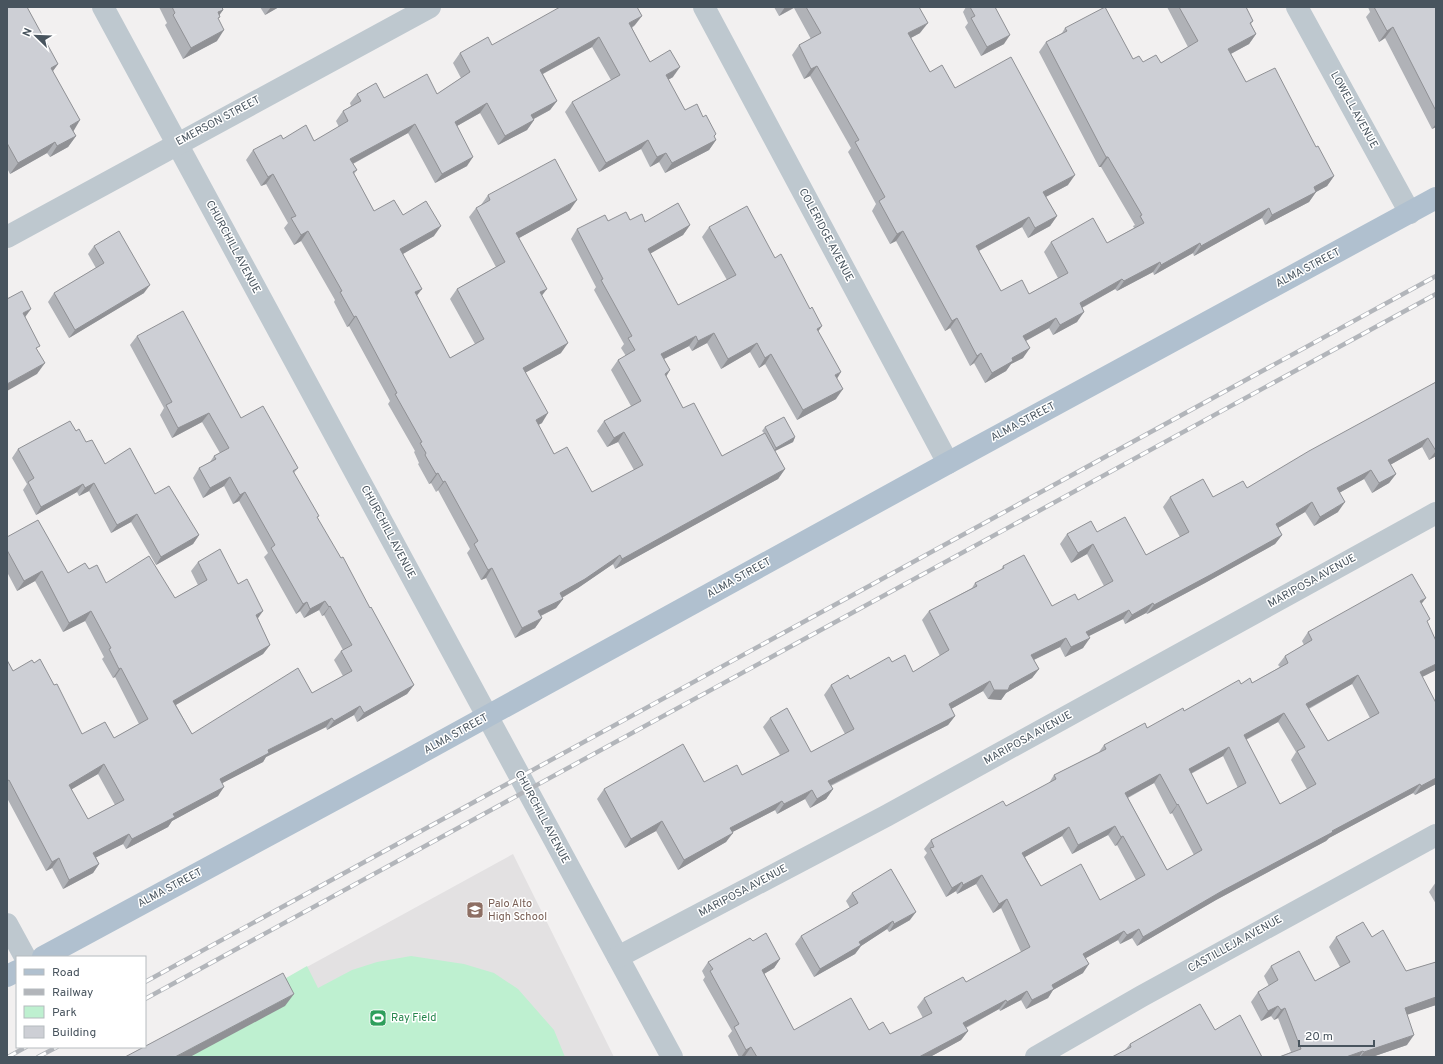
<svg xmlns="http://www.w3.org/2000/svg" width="1443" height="1064" viewBox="0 0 1443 1064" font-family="Overpass,sans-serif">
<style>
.education{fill:#e3e1e2}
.green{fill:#bef0d0}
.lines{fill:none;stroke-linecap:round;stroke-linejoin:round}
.minor{stroke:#bec8cf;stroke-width:22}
.primary{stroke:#b0c0cf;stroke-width:22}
.rail-casing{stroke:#b2b5ba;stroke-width:4.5}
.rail{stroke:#fff;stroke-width:3;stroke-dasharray:9;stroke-linecap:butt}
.wall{fill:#b0b2b7;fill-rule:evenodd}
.shaded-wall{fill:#909195}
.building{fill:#cdcfd5;stroke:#909195;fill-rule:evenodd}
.labels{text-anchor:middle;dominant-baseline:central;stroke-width:3;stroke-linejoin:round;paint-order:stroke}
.street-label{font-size:11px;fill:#48545e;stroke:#fff}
.education-label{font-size:11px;fill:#785e54;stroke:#fff;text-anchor:start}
.leisure-label{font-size:11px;fill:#27864d;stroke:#fff;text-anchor:start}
</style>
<rect width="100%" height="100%" fill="#f2f0f0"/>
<path class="education" d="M513 854 614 1057H140L274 985Z"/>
<path class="green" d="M411 956 464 964 494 973 518 989 554 1030 565 1057H140L274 985 307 966 318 988 352 970 377 962Z"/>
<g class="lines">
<g class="minor">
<path d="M103 7 672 1057"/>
<path d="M704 7 948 463"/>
<path d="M1297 7 1410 213"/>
<path d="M7 237 430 7"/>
<path d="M7 924 25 957"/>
<path d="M618 957 886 816 1436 513"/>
<path d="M1036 1057 1142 996 1436 835"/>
</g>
<g class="primary">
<path d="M43 957 406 761 948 463 1436 198"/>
<path d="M7 976 17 971"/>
</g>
<g class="rail-casing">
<g id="rail">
<path d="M145 982 1436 276"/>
<path d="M145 999 1436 294"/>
<path d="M8 1057 26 1047"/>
<path d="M38 1057 57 1047"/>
</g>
</g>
<use href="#rail" class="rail"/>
</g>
<g class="wall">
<path d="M7 7 58 64 53 71 73 131 76 136 68 147 50 157 47 153 10 174 7 168Z"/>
<path d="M159 7H222L223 10 219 15 218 19 217 41 183 59 165 25 167 23Z"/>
<path d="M260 7H279L265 15Z"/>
<path d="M774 7H919L920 33 911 38 930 72 955 88 1068 185 1046 197 1057 216 1050 226 1028 238 1022 227 979 251 1001 291 1029 294 1058 278 1044 252 1051 242 1107 243 1134 228 1133 226 1135 225 1101 167H1099L1039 52 1046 42 1062 33 1065 28 1133 59 1143 62 1161 63 1188 47 1167 7H1246L1253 21 1251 24 1256 34 1249 44 1231 54 1246 82 1316 147 1334 176 1327 186 1316 192 1309 202 1265 225 1262 218 1194 256 1193 253 1154 275 1153 272 1117 291 1115 289 1082 308 1077 322 1053 335 1049 328 1026 341 1023 358 1011 364 1006 371 985 383 974 363 970 366 950 328 945 331 896 241 890 244 872 211 876 204 848 152 851 148 810 76 804 79 792 55 799 45 811 39 794 8 779 16Z"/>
<path d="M966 7H995L1004 44 981 56 965 27 968 23 963 12Z"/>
<path d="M1368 7H1436V127L1432 129 1385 38 1379 42 1366 17 1370 12Z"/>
<path d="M635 25 632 28 650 62 673 77 668 80 685 110 714 137 716 140 709 150 665 173 659 162 650 167 641 149 599 172 565 112 572 102 611 80 592 47 543 74 557 101 550 110 534 119V120L527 130 498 145 480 113 457 126 467 166 435 183 408 133 353 164 357 170 354 174 374 211 403 215 434 236 403 254 417 296 450 358 475 344 450 299 457 289 496 267 469 217 476 208 481 205 488 195 570 210 519 238 542 296 561 353 525 372 542 423 538 425 554 454 592 492 634 470 618 442 607 447 597 431 604 421 631 406 611 370 618 360 626 356 621 348 624 344 594 290 596 287 571 239 577 229 608 221 630 220 690 225 683 235 650 253 678 305 727 280 702 237 709 227 775 258 818 332 837 378 836 399 797 420 765 364 759 368 750 352 721 369 707 343 692 351 689 346 664 359 670 370 666 376 683 408 722 456 764 433 762 431 765 427 795 437 793 442 775 451 785 469 778 479 615 569 613 564 578 588 562 598 563 599 556 608 541 616 542 618 535 628 515 638 486 578 481 580 467 553 470 549 438 490 436 492 431 483 429 484 418 464 419 463 414 452 415 451 388 404 390 401 349 326 347 327 334 302 335 300 301 241 294 245 284 228 288 223 266 184 261 186 246 160 253 150 283 139 314 141 339 127 336 121 343 111 351 106 350 103 357 94 384 98 437 94 461 78 453 63 460 53 492 45Z"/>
<path d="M94 246 144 293 69 338 48 302 54 293 96 268 88 254Z"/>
<path d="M137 336 241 418 298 468 294 473 317 518 414 685 407 694 357 722 354 715 327 730 326 727 266 757 263 762 222 783 218 796 172 821 168 827 126 849 123 844 96 857 99 864 93 873 63 889 52 868 46 871 7 798V660L13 671 34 663 54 685 82 734 114 738 139 724 115 677 113 678 102 659 104 657 85 621 63 632 35 581 17 591 7 572V537L68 573 89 569 106 583 175 598 198 585 191 571 198 562 238 584 258 619 270 645 263 654 176 705 192 734 312 693 343 676 334 660 341 651 343 650 324 615 322 616 319 610 304 618 300 611 296 614 264 557 268 553 239 501 233 504 224 486 203 498 193 478 199 468 210 462 214 456 220 453 202 422 172 438 160 415 164 408 130 345ZM98 774 115 805 88 819 71 789Z"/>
<path d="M1436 382V456L1429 460 1422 447 1390 465 1396 474 1389 483 1372 493 1364 479 1339 493 1338 512 1314 526 1305 512 1278 528 1282 535 1275 544 1205 583 1147 614 1146 613 1125 624 1123 619 1089 636 1083 648 1065 657 1060 647 1034 660 1039 669 1032 678 1006 693 1001 700 988 699 983 691 951 709 955 716 948 725 831 786 833 789 826 799 810 808 805 799 777 814 775 810 732 832 726 842 678 870 656 831 625 848 597 799 604 789 704 782 742 775 780 755 763 727 770 718 811 752 845 734 824 695 831 685 850 679 892 662 913 672 940 656 922 620 929 611 972 588 975 583 1001 570 1003 566 1052 606 1078 600 1104 586 1087 554 1071 563 1060 544 1067 534 1097 532 1146 555 1180 537 1163 507 1170 497H1213L1247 488Z"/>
<path d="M76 431 105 464 155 494 199 535 193 544 156 565 131 522 111 533 89 491 79 496 77 492 36 515 23 490 27 484 12 458 18 449Z"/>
<path d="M1421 604 1427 623 1436 670 1422 677 1436 784 1415 795 1413 793 1329 838 1326 841 1216 900 1137 946 1132 938 1120 944 1118 940 1086 958 1083 973 1053 990 1048 998 1026 1009 1021 1000 1000 1011 999 1009 966 1028 968 1031 961 1040 930 1057H745V1056L743 1057H739L728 1036 732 1031 703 980 705 977 702 971 708 962 753 941 780 959 774 968 764 974 794 1030H869L890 1034 923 1018 917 1007 924 998 966 982 1021 952 1001 908 993 913 976 884 957 894 956 891 946 897 924 857 927 853 924 849 931 840 1006 806 1049 783 1054 775 1099 752 1104 745 1147 728 1184 711 1241 684 1252 683 1280 667 1278 665 1285 656 1304 645 1302 641 1308 632ZM1352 684 1370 718 1328 741 1309 709ZM1278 722 1296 752 1291 760 1307 789 1280 804 1246 740ZM1223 756 1238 788 1207 804 1191 774ZM1154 783 1170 814 1172 813 1194 855 1167 870 1128 798ZM1108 835 1115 846 1117 845 1136 880 1100 900 1041 886 1025 857 1062 836 1072 854Z"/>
<path d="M1436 882V904L1429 892Z"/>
<path d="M852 893 910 920 889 932 887 929 861 946 855 954 814 977 795 944 801 936 850 908 846 901Z"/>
<path d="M1336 937H1372L1406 971 1436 962V1005L1407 1014V1045L1372 1057H1279L1291 1052 1278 1018 1274 1020 1271 1016 1261 1021 1251 1002 1258 992 1269 986 1264 976 1271 966 1315 981 1340 967 1329 947Z"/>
<path d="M1215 1030 1125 1050 1130 1044Z"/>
</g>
<g class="shaded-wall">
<path d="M271 7H279L265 15Z"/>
<path d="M785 7H795L779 16Z"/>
<path d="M223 10 216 20 218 12Z"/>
<path d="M642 16 635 25 622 33 629 23Z"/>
<path d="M928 23 920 33 901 43 908 33Z"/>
<path d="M1393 27 1385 38 1379 42 1387 31Z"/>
<path d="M224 30 217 41 183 59 191 48Z"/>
<path d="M1256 34 1249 44 1221 59 1228 49Z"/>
<path d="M1010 35 1004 44 981 56 987 47Z"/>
<path d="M599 37 592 47 533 79 540 70Z"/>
<path d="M58 64 50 75 51 68Z"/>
<path d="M817 66 810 76 804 79 811 69Z"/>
<path d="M680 67 673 77 659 85 666 75Z"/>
<path d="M557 101 550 110 524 124 531 115Z"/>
<path d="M487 103 480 113 448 131 455 122Z"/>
<path d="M80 120 73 132 70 126Z"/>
<path d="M534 120 527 130 498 145 505 136Z"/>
<path d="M415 124 408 133 343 169 350 159Z"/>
<path d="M1436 124V127L1432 129Z"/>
<path d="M716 134 710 143 716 140 709 150 665 173 672 163Z"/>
<path d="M76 136 68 147 50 157 57 146Z"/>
<path d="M648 140 641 149 599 172 606 163Z"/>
<path d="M55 142 47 153 10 174 18 163Z"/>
<path d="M666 153 659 162 650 167 657 157Z"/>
<path d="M473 157 467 166 435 183 442 174Z"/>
<path d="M1106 157H1108L1101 167H1099Z"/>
<path d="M273 174 266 184 261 186 268 177Z"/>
<path d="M1075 175 1068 185 1036 202 1043 192Z"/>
<path d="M1334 176 1327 186 1316 192 1309 202 1265 225 1272 215 1314 187Z"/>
<path d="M577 200 570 210 510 243 516 233Z"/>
<path d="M1269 208 1262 218 1194 256 1201 246Z"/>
<path d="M1057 216 1050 226 1028 238 1035 228Z"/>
<path d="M1029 217 1022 227 969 256 976 246Z"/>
<path d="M690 225 683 235 641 259 648 249Z"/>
<path d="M441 226 434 236 394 259 400 249Z"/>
<path d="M308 231 301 241 294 245 301 235Z"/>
<path d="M903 231 896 241 890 244 897 234Z"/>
<path d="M1200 243 1193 253 1154 275 1161 265Z"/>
<path d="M1160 262 1153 272 1117 291 1124 281Z"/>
<path d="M1122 279 1115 289 1072 313 1080 303Z"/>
<path d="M150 285 144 293 69 338 75 330Z"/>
<path d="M422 289 415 298V292Z"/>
<path d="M547 289 540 298V292Z"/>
<path d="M31 309 23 320V313Z"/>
<path d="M1084 312 1077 322 1053 335 1060 325Z"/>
<path d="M356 316 349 326 347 327 354 317Z"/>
<path d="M957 318 950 328 945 331 952 321Z"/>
<path d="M1056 318 1049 328 1016 346 1023 336Z"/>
<path d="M822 326 815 336 817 329Z"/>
<path d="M714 333 707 343 692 351 698 341Z"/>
<path d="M696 336 689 346 654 364 661 354Z"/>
<path d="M568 343 561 353 516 378 523 368Z"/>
<path d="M757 343 750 352 721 369 728 359Z"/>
<path d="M1030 348 1023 358 1011 364 1006 371 985 383 992 373 1012 358Z"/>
<path d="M981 353 974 363 970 366 977 356Z"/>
<path d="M771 354 765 364 759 368 765 358Z"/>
<path d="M45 363 37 374 7 391V384Z"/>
<path d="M670 370 664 380 665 374Z"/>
<path d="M841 372 835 382V375Z"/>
<path d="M843 389 836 399 797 420 803 410Z"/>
<path d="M209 413 202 422 172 438 178 428Z"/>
<path d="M548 413 542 423 529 430 536 420Z"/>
<path d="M624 432 618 442 607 447 614 438Z"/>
<path d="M795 437 793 442 773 452 776 448Z"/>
<path d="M1428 438 1422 447 1381 470 1388 460Z"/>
<path d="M1436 451V456L1429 460Z"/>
<path d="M785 469 778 479 615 569 622 559Z"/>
<path d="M1371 470 1364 479 1330 498 1337 488Z"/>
<path d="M438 473 431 483 429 484 436 474Z"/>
<path d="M1396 474 1389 483 1372 493 1379 483Z"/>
<path d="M230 477 224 486 203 498 210 488Z"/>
<path d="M445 481 438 490 436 492 443 482Z"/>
<path d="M94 483 89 491 79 496 85 488Z"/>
<path d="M83 484 77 492 36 515 41 507Z"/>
<path d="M245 492 239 501 233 504 240 495Z"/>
<path d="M1312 502 1305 512 1269 533 1276 524Z"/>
<path d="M1345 502 1338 512 1314 526 1320 517Z"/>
<path d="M137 514 131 522 111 533 117 525Z"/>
<path d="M199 535 193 544 156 565 161 557Z"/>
<path d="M1282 535 1275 544 1205 583 1147 614 1154 605Z"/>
<path d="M1093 544 1087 554 1071 563 1078 553Z"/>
<path d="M620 555 613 564 578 588 553 603 560 593Z"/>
<path d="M492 568 486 578 481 580 488 570Z"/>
<path d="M42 571 35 581 17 591 24 581Z"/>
<path d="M1426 598 1419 607 1420 601Z"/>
<path d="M563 599 556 608 532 620 538 611Z"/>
<path d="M325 601 319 610 304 618 310 609Z"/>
<path d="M307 602 300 611 296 614 303 604Z"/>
<path d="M1153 603 1146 613 1125 624 1132 615Z"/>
<path d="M330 606 324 615 322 616 329 607Z"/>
<path d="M1129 610 1123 619 1079 641 1086 632Z"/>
<path d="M91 611 85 621 63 632 69 623Z"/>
<path d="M263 611 256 621V615Z"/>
<path d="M542 618 535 628 515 638 522 628Z"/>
<path d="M1066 638 1060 647 1025 664 1031 655Z"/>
<path d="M1090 638 1083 648 1065 657 1071 647Z"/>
<path d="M270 645 263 654 167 710 173 701Z"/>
<path d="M1436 664V670L1414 681 1420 672Z"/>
<path d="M121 668 115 677 113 678 119 669Z"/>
<path d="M1039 669 1032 678 1006 693 1001 700 988 699 994 690 1010 685Z"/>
<path d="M1358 675 1352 684 1300 713 1306 704Z"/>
<path d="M990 681 983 691 942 714 949 704Z"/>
<path d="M414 685 407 694 357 722 364 713Z"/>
<path d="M360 706 354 715 327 730 334 721Z"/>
<path d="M1284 713 1278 722 1237 744 1244 735Z"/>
<path d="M955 716 948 725 821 790 828 781Z"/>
<path d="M332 718 326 727 266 757 263 762 213 788 220 779 268 750Z"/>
<path d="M1229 747 1223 756 1182 778 1189 769Z"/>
<path d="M104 764 98 774 62 795 69 785Z"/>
<path d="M1160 774 1154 783 1119 802 1125 793Z"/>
<path d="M1436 778V784L1415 795 1421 786Z"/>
<path d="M1420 784 1413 793 1329 838 1326 841 1216 900 1137 946 1143 937 1222 891 1332 831Z"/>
<path d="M224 787 218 796 172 821 168 827 126 849 132 839 173 814Z"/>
<path d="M833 789 826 799 810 808 817 799Z"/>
<path d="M812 790 805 799 777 814 784 804Z"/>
<path d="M782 801 775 810 723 837 730 828Z"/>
<path d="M1178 804 1172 813 1170 814 1177 805Z"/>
<path d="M662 821 656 831 625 848 631 839Z"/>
<path d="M1115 826 1108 835 1072 854 1078 845Z"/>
<path d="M1069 827 1062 836 1016 862 1022 853Z"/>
<path d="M733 833 726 842 678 870 684 860Z"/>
<path d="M129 834 123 844 87 862 93 853Z"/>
<path d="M1123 836 1117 845 1115 846 1121 837Z"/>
<path d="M59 858 52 868 46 871 52 862Z"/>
<path d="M99 864 93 873 63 889 69 880Z"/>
<path d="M982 875 976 884 957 894 963 885Z"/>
<path d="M962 882 956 891 946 897 952 888Z"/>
<path d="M1007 899 1001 908 993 913 999 904Z"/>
<path d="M916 912 910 920 889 932 894 924Z"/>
<path d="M893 921 887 929 861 946 855 954 814 977 820 969 859 942Z"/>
<path d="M1139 929 1132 938 1120 944 1127 935Z"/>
<path d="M1124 931 1118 940 1077 963 1083 954Z"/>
<path d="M780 959 774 968 755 979 762 970Z"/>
<path d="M1089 964 1083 973 1053 990 1048 998 1026 1009 1032 1000 1052 985Z"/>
<path d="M1027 991 1021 1000 1000 1011 1007 1002Z"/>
<path d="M294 994 285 1006 190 1057H175Z"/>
<path d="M1436 997V1005L1398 1018 1405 1008Z"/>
<path d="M1006 1000 999 1009 957 1032 963 1023Z"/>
<path d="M1278 1006 1271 1016 1261 1021 1268 1011Z"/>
<path d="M1285 1008 1278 1018 1274 1020 1281 1010Z"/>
<path d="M968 1031 961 1040 930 1057H919Z"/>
<path d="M1414 1035 1407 1045 1372 1057H1360L1364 1052Z"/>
<path d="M751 1047 745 1056 741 1057 746 1050Z"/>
<path d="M1363 1051 1359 1057H1346Z"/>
</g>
<g class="building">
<path d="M7 7H27L58 64 51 68 80 120 70 126 76 136 57 146 55 142 18 163 7 143Z"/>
<path d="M172 7H222L223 10 218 12 220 17 218 18 224 30 191 48 173 15 175 13Z"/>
<path d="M560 7H637L642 16 629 23 650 62 670 50 680 67 666 75 685 110 697 104 703 117 706 115 716 134 714 136 716 140 672 163 666 153 657 157 648 140 606 163 572 102 620 75 599 37 540 70 557 101 531 115 534 120 505 136 487 103 455 122 473 157 442 174 415 124 350 159 357 170 353 172 374 211 394 200 403 215 426 201 441 226 400 249 422 289 415 292 450 358 484 339 457 289 505 262 476 208 490 200 488 195 555 159 577 200 516 233 547 289 540 292 568 343 523 368 548 413 536 420 554 454 567 447 592 492 643 465 624 432 614 438 604 421 641 401 618 360 635 350 628 338 632 336 601 280 603 279 577 229 605 215 608 221 626 212 630 220 642 214 645 222 678 203 690 225 648 249 678 305 736 275 709 227 747 206 775 258 781 254 810 309 812 307 822 326 817 329 841 372 835 375 843 389 803 410 771 354 765 358 757 343 728 359 714 333 698 341 696 336 661 354 670 370 665 374 683 408 694 403 722 456 765 433 785 469 622 559 620 555 585 579 560 593 563 599 538 611 542 618 522 628 492 568 488 570 474 544 478 541 445 481 443 482 438 473 436 474 425 455 426 453 420 443 422 442 395 394 397 393 356 316 354 317 340 292 342 291 308 231 301 235 291 218 296 216 273 174 268 177 253 150 281 135 283 139 306 125 314 141 348 121 343 111 361 101 357 94 376 83 384 98 427 74 437 94 470 72 460 53 488 37 492 45Z"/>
<path d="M806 7H919L928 23 908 33 930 72 942 65 955 88 1011 57 1075 175 1043 192 1057 216 1035 228 1029 217 976 246 1001 291 1022 280 1029 294 1068 273 1051 242 1093 218 1107 243 1144 223 1140 216 1142 215 1108 157H1106L1046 42 1067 31 1065 28 1105 7 1133 59 1139 56 1143 62 1156 55 1161 63 1198 41 1179 7H1246L1253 21 1250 23 1256 34 1228 49 1246 82 1275 68 1316 147 1318 146 1334 176 1314 187 1316 192 1272 215 1269 208 1201 246 1200 243 1161 265 1160 262 1124 281 1122 279 1080 303 1084 312 1060 325 1056 318 1023 336 1030 348 1012 358 1013 361 992 373 981 353 977 356 957 318 952 321 903 231 897 234 879 201 885 197 855 142 859 140 817 66 811 69 799 45 821 33Z"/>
<path d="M970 7H995L1010 35 987 47 971 18 975 16Z"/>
<path d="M1374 7H1436V111L1393 27 1387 31Z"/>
<path d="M119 231 150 285 75 330 54 293 104 263 94 246Z"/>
<path d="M22 291 31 309 23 313 40 346 36 348 45 363 7 384V299Z"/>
<path d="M183 311 241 418 263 406 298 468 293 471 319 516 317 517 341 558 343 557 370 608 371 607 414 685 364 713 360 706 334 721 332 718 268 750 269 753 220 779 224 787 173 814 175 817 132 839 129 834 93 853 99 864 69 880 59 858 52 862 9 780 7 781V660L13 671 32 660 34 663 40 659 54 685 57 684 82 734 105 722 114 738 148 719 121 668 119 669 109 649 111 648 91 611 69 623 42 571 24 581 7 550V537L38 520 68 573 85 563 89 569 97 565 106 583 149 556 175 598 207 580 198 562 220 549 238 584 247 579 263 611 256 615 270 645 173 701 192 734 298 668 312 693 352 671 341 651 352 645 330 606 329 607 325 601 310 609 307 602 303 604 271 548 275 545 245 492 240 495 230 477 210 488 199 468 216 459 214 456 229 448 209 413 178 428 166 405 172 402 137 336ZM104 764 124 800 88 819 69 785Z"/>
<path d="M1436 382V451L1428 438 1388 460 1396 474 1379 483 1371 470 1337 488 1345 502 1320 517 1312 502 1276 524 1282 535 1212 574 1154 605 1153 603 1132 615 1129 610 1086 632 1090 638 1071 647 1066 638 1031 655 1039 669 1010 685 1008 690H994L990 681 949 704 955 716 828 781 833 789 817 799 812 790 784 804 782 801 730 828 733 833 684 860 662 821 631 839 604 789 683 744 704 782 737 765 742 775 789 751 770 718 787 708 811 752 854 729 831 685 848 675 850 679 889 657 892 662 905 655 913 672 949 650 929 611 977 586 975 583 1004 568 1003 566 1024 555 1052 606 1075 594 1078 600 1113 581 1093 544 1078 553 1067 534 1091 521 1097 532 1125 517 1146 555 1189 532 1170 497 1203 479 1213 497 1243 481 1247 488 1309 451Z"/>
<path d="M784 417 795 437 776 448 765 427Z"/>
<path d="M70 421 76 431 79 429 86 442 92 440 105 464 130 448 155 494 169 486 199 535 161 557 137 514 117 525 94 483 85 488 83 484 41 507 28 482 34 478 18 449Z"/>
<path d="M1412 574 1426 598 1420 601 1430 619 1427 621 1436 641V664L1420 672 1436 703V778L1421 786 1420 784 1332 831 1333 832 1222 891 1143 937 1139 929 1127 935 1124 931 1083 954 1089 964 1052 985 1054 989 1032 1000 1027 991 1007 1002 1006 1000 963 1023 968 1031 919 1057H757L751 1047 746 1050 734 1027 739 1024 710 971 713 969 708 962 750 938 753 941 766 933 780 959 762 970 794 1030 851 998 869 1030 883 1022 890 1034 932 1013 924 998 963 977 966 982 1030 947 1007 899 999 904 982 875 963 885 962 882 952 888 930 848 934 847 931 840 1003 801 1006 806 1056 779 1054 775 1106 749 1104 745 1145 723 1147 728 1183 708 1184 711 1239 680 1241 684 1250 678 1252 683 1288 663 1285 656 1312 640 1308 632ZM1358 675 1379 713 1328 741 1306 704ZM1284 713 1305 747 1297 751 1316 784 1280 804 1244 735ZM1229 747 1246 783 1207 804 1189 769ZM1160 774 1177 805 1178 804 1202 850 1167 870 1125 793ZM1115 826 1121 837 1123 836 1145 875 1100 900 1081 864 1041 886 1022 853 1069 827 1078 845Z"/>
<path d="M891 869 916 912 894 924 893 921 859 942 861 945 820 969 801 936 858 903 852 893Z"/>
<path d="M1363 922 1372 937 1383 930 1406 971 1436 962V997L1405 1008 1414 1035 1364 1052 1363 1051 1346 1057H1279L1301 1049 1285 1008 1281 1010 1278 1006 1268 1011 1258 992 1278 980 1271 966 1299 951 1315 981 1350 962 1336 937Z"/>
<path d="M283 973 294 994 175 1057H125Z"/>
<path d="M1200 1004 1215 1030 1240 1015 1262 1057H1112L1131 1047 1130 1044Z"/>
</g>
<defs>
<g id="school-square" transform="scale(0.9)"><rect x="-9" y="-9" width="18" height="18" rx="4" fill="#8d6e63" stroke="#fff"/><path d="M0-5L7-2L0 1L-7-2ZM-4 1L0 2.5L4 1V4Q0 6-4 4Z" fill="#fff"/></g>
<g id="stadium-square" transform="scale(0.9)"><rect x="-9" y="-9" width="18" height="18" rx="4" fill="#2e9e5b" stroke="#fff"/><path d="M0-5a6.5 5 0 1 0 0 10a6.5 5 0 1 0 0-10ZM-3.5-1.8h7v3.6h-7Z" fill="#fff"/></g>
</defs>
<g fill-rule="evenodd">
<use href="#school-square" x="475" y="910"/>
<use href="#stadium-square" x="378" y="1018"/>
</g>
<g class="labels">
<g class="street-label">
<text transform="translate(1354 110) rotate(61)">LOWELL AVENUE</text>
<text transform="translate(218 121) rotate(-28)">EMERSON STREET</text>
<text transform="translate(826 235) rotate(62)">COLERIDGE AVENUE</text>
<text transform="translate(233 247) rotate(62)">CHURCHILL AVENUE</text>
<text transform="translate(1308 268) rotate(-28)">ALMA STREET</text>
<text transform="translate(1023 422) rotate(-28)">ALMA STREET</text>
<text transform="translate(388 532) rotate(62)">CHURCHILL AVENUE</text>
<text transform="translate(739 578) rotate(-29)">ALMA STREET</text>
<text transform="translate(1312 581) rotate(-29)">MARIPOSA AVENUE</text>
<text transform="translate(456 734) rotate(-29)">ALMA STREET</text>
<text transform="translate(1028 738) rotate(-29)">MARIPOSA AVENUE</text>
<text transform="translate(542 817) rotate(62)">CHURCHILL AVENUE</text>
<text transform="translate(170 888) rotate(-28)">ALMA STREET</text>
<text transform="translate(743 891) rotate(-28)">MARIPOSA AVENUE</text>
<text transform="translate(1235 944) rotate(-29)">CASTILLEJA AVENUE</text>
</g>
<g class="education-label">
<text x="488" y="904">Palo Alto<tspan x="488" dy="13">High School</tspan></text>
</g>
<g class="leisure-label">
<text x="391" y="1018">Ray Field</text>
</g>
</g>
<rect width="1443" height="1064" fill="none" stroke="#48545e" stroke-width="16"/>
<rect x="16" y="956" width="130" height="92" fill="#ffffff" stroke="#b6bbbf"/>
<rect x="24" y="969" width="20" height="6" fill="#b0c0cf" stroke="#b6bbbf"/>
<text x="52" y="976" font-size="12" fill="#48545e">Road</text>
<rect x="24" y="989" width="20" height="6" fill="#b2b5ba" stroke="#b6bbbf"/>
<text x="52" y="996" font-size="12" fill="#48545e">Railway</text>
<rect x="24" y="1006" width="20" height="12" fill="#bef0d0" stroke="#b6bbbf"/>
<text x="52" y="1016" font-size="12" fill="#48545e">Park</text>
<rect x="24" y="1026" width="20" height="12" fill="#cdcfd5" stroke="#b6bbbf"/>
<text x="52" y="1036" font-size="12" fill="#48545e">Building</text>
<g transform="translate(36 36) rotate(293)" stroke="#ffffff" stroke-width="3" paint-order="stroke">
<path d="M0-3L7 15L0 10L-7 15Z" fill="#48545e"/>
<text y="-6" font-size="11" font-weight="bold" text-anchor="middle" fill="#48545e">N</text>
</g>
<path d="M1299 1040v6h75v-6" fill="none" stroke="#48545e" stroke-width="2"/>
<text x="1305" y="1040" font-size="12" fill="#48545e" stroke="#ffffff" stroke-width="3" paint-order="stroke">20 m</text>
</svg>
